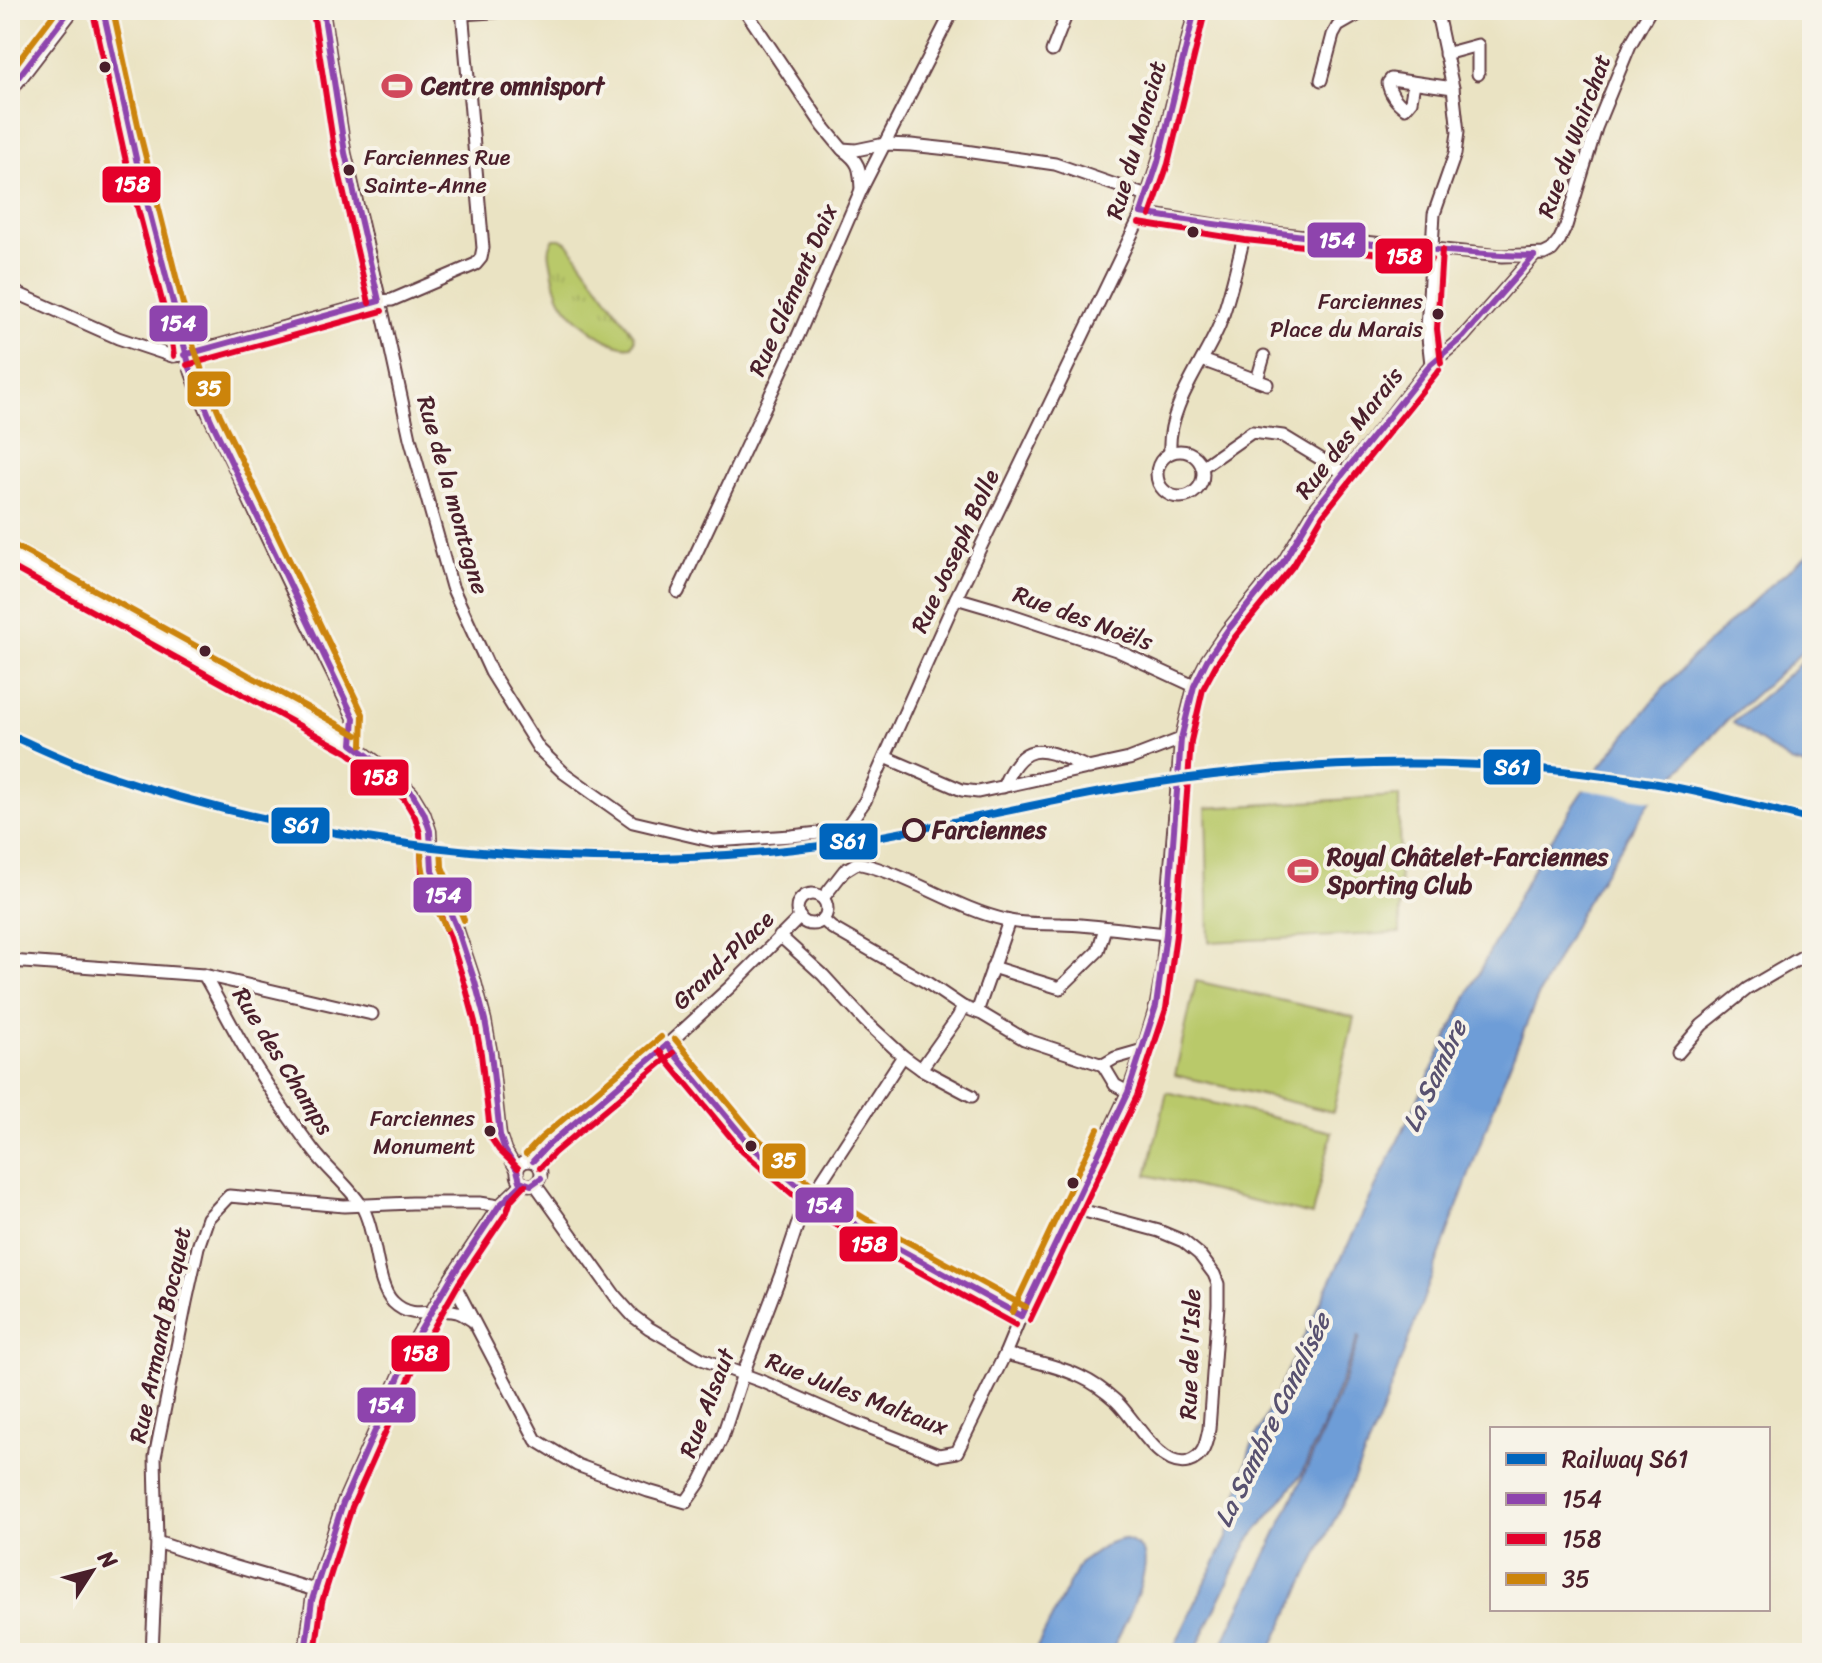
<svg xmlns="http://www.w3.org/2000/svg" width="1822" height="1663" viewBox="0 0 1822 1663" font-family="Sriracha,sans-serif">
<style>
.grass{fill:url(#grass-tufts);stroke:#82744b;stroke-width:2}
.pitch{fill:#b9c96b;stroke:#82744b;stroke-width:2}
.water{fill:#6e9dd7;stroke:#5c5e81;stroke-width:2}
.pier{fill:#eae3c3}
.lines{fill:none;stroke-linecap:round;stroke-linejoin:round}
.street-casing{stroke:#623c42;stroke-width:15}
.secondary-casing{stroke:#623c42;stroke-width:20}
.street{stroke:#fff;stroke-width:11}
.secondary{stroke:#fff;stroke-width:16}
.bus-1-casing{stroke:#f7f3e8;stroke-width:12}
.bus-2-casing{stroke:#f7f3e8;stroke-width:12}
.bus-3-casing{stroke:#f7f3e8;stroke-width:12}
.bus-1{stroke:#8e44ad;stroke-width:6}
.bus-2{stroke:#e4002b;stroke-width:6}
.bus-3{stroke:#cc840b;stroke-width:6}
.rail-1-casing{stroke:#f7f3e8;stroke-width:14}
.rail-1{stroke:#0065bd;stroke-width:8}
.bus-dot{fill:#4a1f2b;stroke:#f7f3e8;stroke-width:3}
.stop-dot{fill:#f7f3e8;stroke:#4a1f2b;stroke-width:4}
.labels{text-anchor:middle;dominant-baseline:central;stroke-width:8;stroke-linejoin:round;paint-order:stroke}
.bus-label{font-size:22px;fill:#4a1f2b;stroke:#f7f3e8;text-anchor:end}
.poi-label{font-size:24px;font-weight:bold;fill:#4a1f2b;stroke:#f7f3e8;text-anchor:start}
.street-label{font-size:24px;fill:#4a1f2b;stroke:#f7f3e8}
.stop-label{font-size:24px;font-weight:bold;fill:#4a1f2b;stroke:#f7f3e8;text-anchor:start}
.water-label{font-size:26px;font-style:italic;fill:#585170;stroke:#f7f3e8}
.line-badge{stroke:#f7f3e8;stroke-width:3}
.badge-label{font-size:22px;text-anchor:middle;font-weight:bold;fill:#fff}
</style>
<defs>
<pattern id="grass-tufts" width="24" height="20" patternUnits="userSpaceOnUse" patternTransform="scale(2)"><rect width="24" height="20" fill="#b9c96b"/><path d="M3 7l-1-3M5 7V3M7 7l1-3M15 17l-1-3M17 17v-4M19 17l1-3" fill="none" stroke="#a1ac5d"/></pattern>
</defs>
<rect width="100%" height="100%" fill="#f7f3e8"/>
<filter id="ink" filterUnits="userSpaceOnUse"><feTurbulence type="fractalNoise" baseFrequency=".0125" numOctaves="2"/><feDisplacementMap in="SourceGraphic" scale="16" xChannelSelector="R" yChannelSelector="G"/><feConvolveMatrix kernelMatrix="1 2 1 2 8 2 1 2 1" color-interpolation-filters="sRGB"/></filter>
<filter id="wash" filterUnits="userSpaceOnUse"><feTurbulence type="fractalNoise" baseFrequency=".006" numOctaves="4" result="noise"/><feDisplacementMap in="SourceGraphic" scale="32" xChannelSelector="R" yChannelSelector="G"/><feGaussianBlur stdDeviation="1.8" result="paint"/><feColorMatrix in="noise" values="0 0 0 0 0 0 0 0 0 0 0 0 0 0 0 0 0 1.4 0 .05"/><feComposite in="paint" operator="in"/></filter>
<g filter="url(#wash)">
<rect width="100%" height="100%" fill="#eae3c3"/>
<path class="grass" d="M554 239H561L567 242 634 335 635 340 632 346C611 350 571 318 561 299 555 288 553 275 551 263 549 254 548 247 554 239Z"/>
<g class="pitch">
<path d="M1399 796 1400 933 1209 942 1206 808Z"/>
<path d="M1196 981 1354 1017 1333 1112 1175 1075Z"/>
<path d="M1167 1092 1332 1132 1312 1215 1147 1175Z"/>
</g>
<g class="water">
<path d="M1812 551V643L1727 720 1649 803 1585 904 1539 994 1507 1071 1378 1423 1348 1492 1269 1653H1218C1268 1549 1322 1446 1360 1337L1359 1336 1323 1426 1301 1475 1247 1543 1194 1653H1171L1227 1538 1250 1449 1472 986 1538 859 1601 765 1662 690 1693 657 1765 590Z"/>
<path d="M1812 653V768L1791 762 1733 723Z"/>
<path d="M1122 1539C1129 1541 1139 1544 1143 1552 1153 1571 1120 1635 1110 1653H1034L1079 1564 1109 1543Z"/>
</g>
<path class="pier" d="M1593 769 1675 781 1656 801 1580 789Z"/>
</g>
<g filter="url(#ink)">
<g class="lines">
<g class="street-casing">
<g id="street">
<path d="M103 10C124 119 152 226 181 333 189 381 215 426 235 469 273 553 314 635 354 718L352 744"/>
<path d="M323 10 345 153 384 318 410 438 452 587 491 672 539 749 564 773 633 822 714 841 791 836 838 831 848 825 865 801 956 598 1140 217 1158 162 1195 10"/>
<path d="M745 10 823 126 842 149 856 150 885 144 911 145 958 150 1055 164 1147 196"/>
<path d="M462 14 524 10"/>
<path d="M1052 51 1068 10"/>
<path d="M1445 54 1478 45V74"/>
<path d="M1321 80 1333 35 1338 26 1366 10"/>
<path d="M1414 83 1411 101 1405 108C1396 102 1390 94 1388 83L1391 79 1453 88"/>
<path d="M843 150C860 162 860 169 861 189"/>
<path d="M1141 213 1246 230 1502 256 1544 254 1552 250 1559 241 1566 226 1596 128 1630 45 1650 10"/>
<path d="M10 290 118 338 172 356 184 355 379 301 392 300 476 264 481 258 483 248 462 10"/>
<path d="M1202 360 1267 384"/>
<path d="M1431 364 1427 329 1434 214 1455 154 1458 132 1453 88 1438 18V10"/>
<path d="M1257 380 1264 356"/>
<circle cx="1180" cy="474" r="23"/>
<path d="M1170 452C1167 407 1202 366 1219 326 1231 296 1237 262 1246 230"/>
<path d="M1202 467 1252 432 1283 436 1344 473"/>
<path d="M10 555 352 744 394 775 412 793 424 813 430 831 432 869 458 931 475 982 485 1020 491 1053 500 1135 505 1150 517 1170"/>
<path d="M678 592 798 336 861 190 953 10"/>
<path d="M956 598 997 610 1116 650 1194 686"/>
<path d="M885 757 962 790 978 792 1129 759 1181 739"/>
<path d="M1003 787C1025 734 1046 751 1090 768"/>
<circle cx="812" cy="909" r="15"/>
<path d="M823 898 844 871 857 863C909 874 954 908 1006 920 1024 925 1043 923 1061 924 1096 925 1131 931 1166 934"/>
<path d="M823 920 832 928 926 982 963 1007 982 1014 1024 1039 1103 1065"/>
<path d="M780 936 823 975 865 1021 903 1056 921 1069 972 1096"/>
<path d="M10 961 204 975 372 1014"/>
<path d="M992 967 1060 988 1098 951 1105 928"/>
<path d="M204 975C223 1008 240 1043 261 1075 277 1101 295 1126 313 1150 327 1169 348 1185 361 1205 377 1230 375 1285 393 1302 414 1323 436 1306 457 1312 462 1313 468 1318 473 1321"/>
<path d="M977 1012 1009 921"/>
<path d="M667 1045 750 1145 811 1197 861 1228 1021 1316"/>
<path d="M1678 1053 1702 1025 1747 989 1812 951"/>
<path d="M1103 1065 1115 1058 1143 1050"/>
<path d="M1103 1065 1115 1085 1128 1092"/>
<path d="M921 1069 958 1017 963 1007"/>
<circle cx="529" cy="1173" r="12"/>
<path d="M533 1161 547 1146 667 1045 730 987 800 917"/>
<path d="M535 1184 616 1297 633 1316 649 1328 702 1359 766 1383 850 1420 939 1455 957 1452 1005 1354 1027 1301 1073 1208 1128 1092 1143 1050 1156 1006 1162 972 1181 739 1194 686 1207 660 1227 631 1284 561 1315 509 1367 446 1431 364 1463 337 1534 256"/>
<path d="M451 1278 536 1440 577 1465 648 1491 686 1502 700 1482 722 1438 743 1374 781 1274 799 1220 811 1197 903 1056"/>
<path d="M1005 1354C1029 1360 1059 1366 1081 1377 1092 1382 1107 1393 1116 1401 1134 1417 1160 1470 1188 1462 1204 1457 1206 1444 1209 1429L1218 1305V1284L1214 1274 1199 1254 1183 1241 1159 1231 1073 1208"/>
<path d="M157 1542 205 1558 315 1590"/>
<path d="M152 1653 157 1542 155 1457 186 1302 198 1247 208 1218 229 1196 344 1206 412 1203H480L499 1206"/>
<path d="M305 1653 312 1600 343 1503 417 1336 451 1278 499 1206 523 1183"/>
</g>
</g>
<g class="secondary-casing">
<path id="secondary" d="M10 88 70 10"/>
</g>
<use href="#street" class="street"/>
<use href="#secondary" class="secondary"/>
<g class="bus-1-casing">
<g id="bus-1">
<path d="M103 10 139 172 190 368 211 420 354 718 352 744 394 775 412 793 424 813 430 831 432 869 458 931 475 982 485 1020 491 1053 500 1135 505 1150 517 1170 520 1181 531 1185 541 1178"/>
<path d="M323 10 345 153 379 301"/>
<path d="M10 88 70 10"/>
<path d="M1141 213C1229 227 1316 239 1405 247 1448 251 1491 256 1534 256"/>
<path d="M1141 213 1158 162 1195 10"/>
<path d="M184 355 379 301"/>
<path d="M667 1045 750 1145 811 1197 861 1228 1021 1316"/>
<path d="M533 1161 547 1146 667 1045"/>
<path d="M1021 1316 1128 1092 1156 1006 1166 934 1181 739 1194 686 1207 660 1227 631 1284 561 1315 509 1431 364 1463 337 1534 256"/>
<path d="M305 1653 312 1600 343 1503 417 1336 451 1278 499 1206 523 1183"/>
</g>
</g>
<g class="bus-2-casing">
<g id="bus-2">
<path d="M93 12 129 175 171 335 174 356"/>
<path d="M313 12 335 155 369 303"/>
<path d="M1150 216 1168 164 1205 12"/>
<path d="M1139 223 1245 240 1431 259"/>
<path d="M1441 363 1437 329 1442 250"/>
<path d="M187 365 382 311"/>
<path d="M10 566 347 752 387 783 404 799 415 817 420 833 422 872 449 935 465 985 475 1022 481 1054 491 1138 499 1150 518 1168"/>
<path d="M659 1051 743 1152 805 1205 856 1237 1016 1325"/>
<path d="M540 1168 554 1153 673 1053"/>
<path d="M1030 1320 1137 1096 1166 1009 1176 935 1191 741 1203 689 1216 665 1235 637 1293 566 1323 515 1439 370"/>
<path d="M315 1653 322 1602 352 1507 426 1341 459 1283 507 1212 511 1200 525 1185"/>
</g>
</g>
<g class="bus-3-casing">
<g id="bus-3">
<path d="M113 10 139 130 194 348 206 382 220 415 363 714 362 745"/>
<path d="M10 72 57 10"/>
<path d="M15 546 357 735"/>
<path d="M421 845C420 878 432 899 446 928"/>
<path d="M441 845 442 867 464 920"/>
<path d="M675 1039 757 1138 817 1189 866 1219 1026 1307"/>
<path d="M526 1154 541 1138 661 1037"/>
<path d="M1012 1312 1098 1129"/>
</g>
</g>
<use href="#bus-1" class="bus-1"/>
<use href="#bus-2" class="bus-2"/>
<use href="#bus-3" class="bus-3"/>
<g class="rail-1-casing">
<path id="rail-1" d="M10 735C38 747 66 761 95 771 309 844 541 872 766 852 895 841 1019 804 1147 784 1313 759 1485 755 1651 783 1705 792 1759 806 1812 820"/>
</g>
<use href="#rail-1" class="rail-1"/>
</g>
</g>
<defs>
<g id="stadium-bare" transform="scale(2.4)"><path d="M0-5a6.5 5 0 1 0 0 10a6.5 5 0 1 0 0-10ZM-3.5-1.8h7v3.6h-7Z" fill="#d1495b" stroke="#f7f3e8" stroke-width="2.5" paint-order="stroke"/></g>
</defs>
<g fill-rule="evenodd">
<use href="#stadium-bare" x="397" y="86"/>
<use href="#stadium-bare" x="1303" y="871"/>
</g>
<g class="bus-dot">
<circle cx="105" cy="67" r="7"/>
<circle cx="349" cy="170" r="7"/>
<circle cx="1193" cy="232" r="7"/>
<circle cx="1438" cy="314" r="7"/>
<circle cx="205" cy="651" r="7"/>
<circle cx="490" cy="1131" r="7"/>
<circle cx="751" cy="1146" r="7"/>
<circle cx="1073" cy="1183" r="7"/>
</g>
<circle class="stop-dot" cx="914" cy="830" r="10"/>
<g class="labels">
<g class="bus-label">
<text x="364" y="157" text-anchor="start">Farciennes Rue<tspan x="364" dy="28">Sainte-Anne</tspan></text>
<text x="1423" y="301">Farciennes<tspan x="1423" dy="28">Place du Marais</tspan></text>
<text x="475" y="1118">Farciennes<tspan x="475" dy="28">Monument</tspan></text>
</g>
<g class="poi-label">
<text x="421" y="86">Centre omnisport</text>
<text x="1327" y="857">Royal Châtelet-Farciennes<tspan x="1327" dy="28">Sporting Club</tspan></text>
</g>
<g class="street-label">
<text transform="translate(1574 136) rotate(-70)">Rue du Wairchat</text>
<text transform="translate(1136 140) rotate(-74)">Rue du Monciat</text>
<text transform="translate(793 290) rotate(-66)">Rue Clément Daix</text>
<text transform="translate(1349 433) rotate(-52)">Rue des Marais</text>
<text transform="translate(453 495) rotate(74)">Rue de la montagne</text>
<text transform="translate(955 551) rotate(-65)">Rue Joseph Bolle</text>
<text transform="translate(1083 618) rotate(20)">Rue des Noëls</text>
<text transform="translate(723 960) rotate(-44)">Grand-Place</text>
<text transform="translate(283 1061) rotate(58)">Rue des Champs</text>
<text transform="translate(160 1335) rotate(-78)">Rue Armand Bocquet</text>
<text transform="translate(1190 1354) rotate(-88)">Rue de l'Isle</text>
<text transform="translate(857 1394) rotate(21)">Rue Jules Maltaux</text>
<text transform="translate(707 1403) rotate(-69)">Rue Alsaut</text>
</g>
<g class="stop-label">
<text x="932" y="830">Farciennes</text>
</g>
<g class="water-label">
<text transform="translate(1434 1076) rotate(-65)">La Sambre</text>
<text transform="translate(1272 1420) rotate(-64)">La Sambre Canalisée</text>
</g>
</g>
<g class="line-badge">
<rect x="101" y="165" width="61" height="39" rx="8" fill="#e4002b"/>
<rect x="1306" y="221" width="61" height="38" rx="8" fill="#8e44ad"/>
<rect x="1374" y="237" width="60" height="38" rx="8" fill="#e4002b"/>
<rect x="148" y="304" width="61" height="39" rx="8" fill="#8e44ad"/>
<rect x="186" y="370" width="46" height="38" rx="8" fill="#cc840b"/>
<rect x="1482" y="748" width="60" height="38" rx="8" fill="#0065bd"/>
<rect x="349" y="758" width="61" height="39" rx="8" fill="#e4002b"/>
<rect x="270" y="806" width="61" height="39" rx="8" fill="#0065bd"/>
<rect x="818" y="822" width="61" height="39" rx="8" fill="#0065bd"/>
<rect x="412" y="876" width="61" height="38" rx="8" fill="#8e44ad"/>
<rect x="761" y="1142" width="46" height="38" rx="8" fill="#cc840b"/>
<rect x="794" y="1186" width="61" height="38" rx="8" fill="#8e44ad"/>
<rect x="838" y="1225" width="61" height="38" rx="8" fill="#e4002b"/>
<rect x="390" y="1334" width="61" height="39" rx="8" fill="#e4002b"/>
<rect x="356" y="1386" width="61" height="38" rx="8" fill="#8e44ad"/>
</g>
<g class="badge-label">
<text x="132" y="192">158</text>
<text x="1337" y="248">154</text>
<text x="1404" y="264">158</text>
<text x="178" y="331">154</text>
<text x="209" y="396">35</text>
<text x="1512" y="775">S61</text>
<text x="380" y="785">158</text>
<text x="301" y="833">S61</text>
<text x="848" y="849">S61</text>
<text x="443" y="903">154</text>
<text x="784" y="1168">35</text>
<text x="824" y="1213">154</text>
<text x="869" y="1252">158</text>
<text x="420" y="1361">158</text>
<text x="386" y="1413">154</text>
</g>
<rect width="1822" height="1663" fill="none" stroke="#f7f3e8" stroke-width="40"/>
<rect x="1490" y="1427" width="280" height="184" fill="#f7f3e8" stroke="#b29e9c" stroke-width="2"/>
<rect x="1506" y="1453" width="40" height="12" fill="#0065bd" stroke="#b29e9c" stroke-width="2"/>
<text x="1562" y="1467" font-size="24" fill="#4a1f2b">Railway S61</text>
<rect x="1506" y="1493" width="40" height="12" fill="#8e44ad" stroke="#b29e9c" stroke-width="2"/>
<text x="1562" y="1507" font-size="24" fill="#4a1f2b">154</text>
<rect x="1506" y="1533" width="40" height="12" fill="#e4002b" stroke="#b29e9c" stroke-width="2"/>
<text x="1562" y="1547" font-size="24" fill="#4a1f2b">158</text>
<rect x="1506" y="1573" width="40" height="12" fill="#cc840b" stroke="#b29e9c" stroke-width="2"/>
<text x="1562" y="1587" font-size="24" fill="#4a1f2b">35</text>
<g transform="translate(92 1571) rotate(54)" stroke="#f7f3e8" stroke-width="6" paint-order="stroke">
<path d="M0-6L14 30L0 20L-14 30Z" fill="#4a1f2b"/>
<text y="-12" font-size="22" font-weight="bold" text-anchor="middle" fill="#4a1f2b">N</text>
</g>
</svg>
